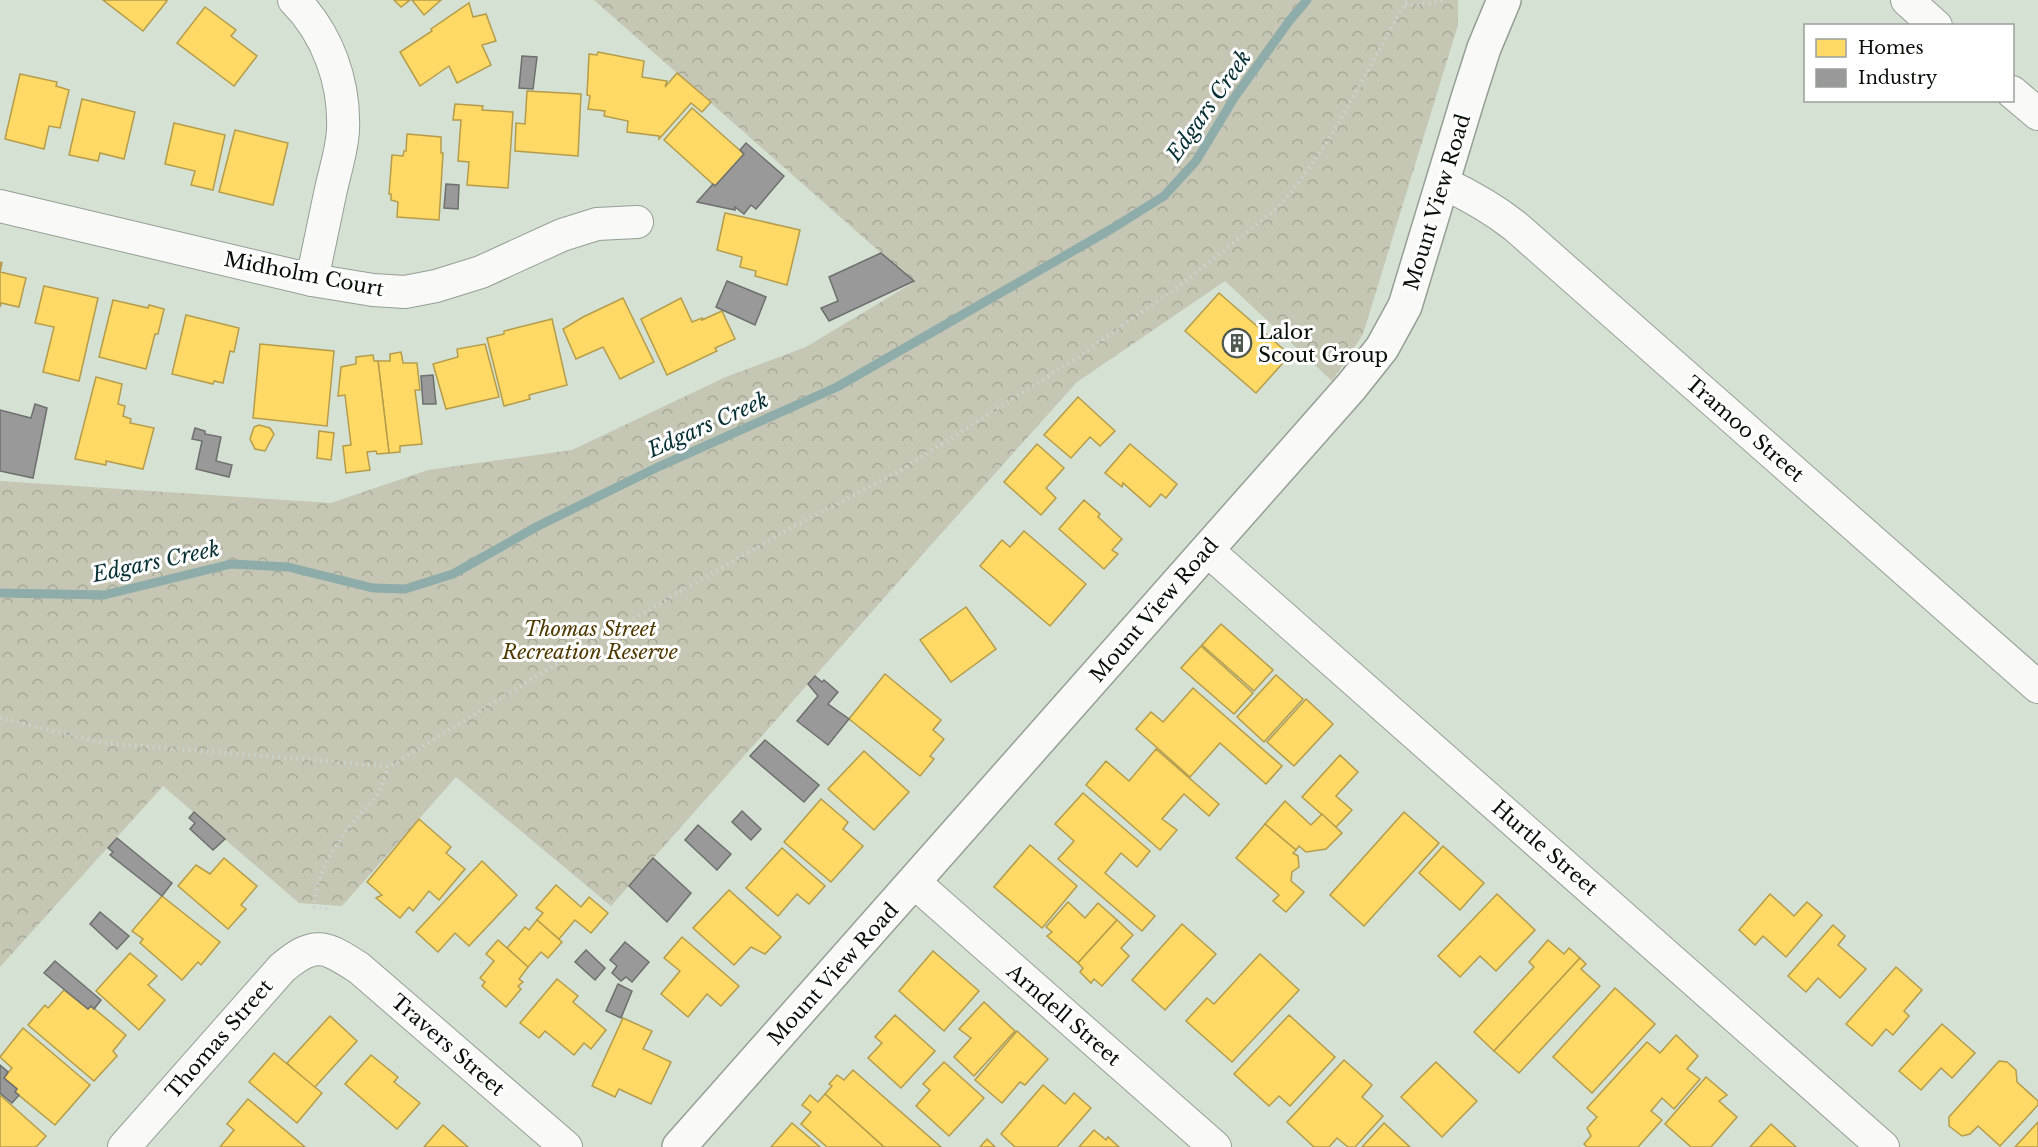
<svg xmlns="http://www.w3.org/2000/svg" width="2038" height="1147" viewBox="0 0 2038 1147" font-family="'Libre Baskerville',serif">
<style>
.forest{fill:url(#forest-crowns)}
.homes{fill:#ffd966;stroke:#b59c4a;stroke-width:1.5}
.industry{fill:#999;stroke:#6d706d;stroke-width:1.5}
.lines{fill:none;stroke-linecap:round;stroke-linejoin:round}
.stream{stroke:#8dacaa;stroke-width:9}
.street-casing{stroke:#959f94;stroke-width:34}
.secondary-casing{stroke:#959f94;stroke-width:36}
.path{stroke:#cfd3cf;stroke-width:4;stroke-dasharray:1.5 4.5;stroke-linecap:butt}
.street{stroke:#f9faf8;stroke-width:32}
.secondary{stroke:#f9faf8;stroke-width:33}
.labels{text-anchor:middle;stroke-width:6;stroke-linejoin:round;paint-order:stroke}
.street-label{font-size:20px;fill:#070f07;stroke:#fff}
.poi-label{font-size:20px;fill:#070f07;stroke:#fff;text-anchor:start}
.park-label{font-size:20px;font-style:italic;fill:#4f3a01;stroke:#fff}
.water-label{font-size:21px;font-style:italic;fill:#063034;stroke:#fff}
</style>
<defs>
<pattern id="forest-crowns" width="20" height="18" patternUnits="userSpaceOnUse" patternTransform="scale(1.5)"><rect width="20" height="18" fill="#c5c6b4"/><path d="M2 6a3 3 0 1 1 6 0M12 15a3 3 0 1 1 6 0" fill="none" stroke="#a8a999"/></pattern>
</defs>
<rect width="100%" height="100%" fill="#d4e1d3"/>
<path class="forest" d="M594,0H1458V25L1363,334L1332,381L1225,281L1077,382L931,545L611,906L456,777L342,906L299,903L163,786L0,967V481L331,503L428,470L572,450L726,377L806,347L914,282Z"/>
<g class="homes">
<path d="M103,0H165L167,1L143,31Z"/>
<path d="M394,0H410L401,7Z"/>
<path d="M412,0H441L424,15Z"/>
<path d="M469,3L473,17L486,14L496,41L482,45L491,65L457,83L449,66L420,86L400,52L432,31L431,29Z"/>
<path d="M205,7L236,30L231,36L257,56L234,86L177,43Z"/>
<path d="M598,52L644,61L642,77L667,81L665,87L677,73L711,102L702,112L691,103L659,139V136L627,132L628,121L604,116L605,111L588,109L590,96L587,95L589,54L597,55Z"/>
<path d="M20,74L57,82L56,86L69,90L60,128L49,126L44,149L5,139Z"/>
<path d="M527,91L581,94L578,156L515,151L516,123L525,124Z"/>
<path d="M82,99L135,112L124,159L100,153L98,161L69,155Z"/>
<path d="M455,104L483,106L482,110L513,112L508,188L467,185L469,162L458,161L461,120H453Z"/>
<path d="M692,108L744,154L715,186L664,140Z"/>
<path d="M174,123L225,135L213,190L191,185L195,171L165,164Z"/>
<path d="M235,130L288,143L273,205L219,192Z"/>
<path d="M407,134L441,137V153H443L439,220L397,217L398,202L391,200V194H389L392,155L403,156L404,151H406Z"/>
<path d="M725,213L800,230L787,285L755,276L756,271L740,267L742,257L717,250Z"/>
<path d="M0,262L2,263L0,272L26,278L19,307L1,303L0,307Z"/>
<path d="M44,286L98,298L79,381L43,372L54,327L35,323Z"/>
<path d="M1219,293L1290,355L1256,393L1185,331Z"/>
<path d="M623,298L654,362L620,379L603,347L576,359L563,329L583,317Z"/>
<path d="M681,298L692,322L702,318V320L722,311L735,339L715,348L717,351L667,375L641,319Z"/>
<path d="M113,300L148,308L149,305L164,309L158,334H155L146,369L99,357Z"/>
<path d="M186,315L239,328L234,352L230,351L223,383L214,381L213,384L172,374Z"/>
<path d="M552,319L567,385L529,395L530,399L504,406L487,338L504,334V331Z"/>
<path d="M260,344L334,351L327,426L253,418Z"/>
<path d="M485,344L499,397L446,409L433,364L458,357L457,349Z"/>
<path d="M401,352L403,363H417L420,390H415L422,444L400,446V452L389,453L378,361H390V354Z"/>
<path d="M373,355L374,361H378L389,453L377,454L376,451L367,452L370,470L346,473L343,446L351,445L345,395L338,396L341,367L356,364V357Z"/>
<path d="M96,377L122,384L118,404L125,406L123,416L131,419L130,423L154,428L143,469L106,461V465L75,459Z"/>
<path d="M1078,397L1115,431L1100,446L1090,437L1071,458L1044,435Z"/>
<path d="M259,425L270,428L274,434L265,451L255,449L250,439L254,427Z"/>
<path d="M319,431L334,433L331,460L317,458Z"/>
<path d="M1037,444L1064,468L1046,488L1056,498L1041,515L1004,482Z"/>
<path d="M1130,444L1177,484L1166,498L1161,494L1150,507L1123,483L1122,487L1105,473Z"/>
<path d="M1084,500L1100,514L1098,517L1122,539L1112,550L1118,554L1104,569L1059,529Z"/>
<path d="M1024,531L1086,584L1050,626L980,566L1002,540L1010,547Z"/>
<path d="M966,607L996,649L951,682L920,640Z"/>
<path d="M1221,624L1273,670L1254,691L1202,645Z"/>
<path d="M1201,646L1253,693L1234,714L1181,668Z"/>
<path d="M885,674L941,720L933,730L944,739L930,756L934,759L920,776L849,719Z"/>
<path d="M1276,675L1303,699L1264,742L1237,717Z"/>
<path d="M1193,688L1282,766L1266,784L1220,743L1190,777L1136,729L1151,712L1163,722Z"/>
<path d="M1306,699L1333,724L1294,766L1267,742Z"/>
<path d="M1156,749L1219,804L1209,816L1184,794L1162,819L1177,830L1160,850L1086,785L1106,761L1129,781Z"/>
<path d="M864,751L909,792L874,830L828,789Z"/>
<path d="M1340,755L1358,772L1336,796L1352,810L1336,827L1302,797Z"/>
<path d="M1083,793L1150,851L1137,867L1121,853L1105,873L1155,916L1142,931L1058,859L1074,841L1055,824Z"/>
<path d="M821,799L848,822L843,829L863,846L831,882L784,842Z"/>
<path d="M1285,801L1311,825L1322,814L1342,833L1326,849L1306,852L1299,846L1296,850L1265,824Z"/>
<path d="M1404,812L1439,843L1364,926L1330,895Z"/>
<path d="M419,819L451,847L446,853L465,869L439,900L429,891L413,911L409,907L400,918L376,898L382,895L367,882Z"/>
<path d="M1265,824L1296,850L1293,853L1298,856L1299,867L1292,872L1291,881L1304,892L1286,912L1273,901L1279,895L1236,858Z"/>
<path d="M1030,845L1077,886L1042,928L994,887Z"/>
<path d="M1443,846L1484,883L1460,910L1419,873Z"/>
<path d="M782,848L825,886L809,904L797,894L778,916L746,888Z"/>
<path d="M224,858L257,886L241,905L246,909L228,929L178,886L196,865L210,874Z"/>
<path d="M482,861L517,895L469,946L455,933L438,952L416,932Z"/>
<path d="M556,885L581,907L589,897L608,913L591,933L575,920L559,939L537,920L543,913L536,908Z"/>
<path d="M729,890L781,937L765,954L751,947L734,965L693,928Z"/>
<path d="M1497,894L1535,930L1496,971L1480,956L1460,977L1438,956Z"/>
<path d="M1770,894L1794,916L1807,902L1822,915L1786,957L1763,936L1755,945L1739,930Z"/>
<path d="M162,896L220,942L201,965L198,962L182,980L140,943L143,939L132,931Z"/>
<path d="M1068,902L1085,918L1098,903L1117,920L1078,963L1047,936L1052,932L1046,927Z"/>
<path d="M537,920L562,942L548,958L541,952L528,967L507,948L525,927L529,930Z"/>
<path d="M1117,920L1133,935L1121,948L1129,956L1102,986L1094,979L1091,983L1080,972L1083,968L1078,963Z"/>
<path d="M1182,924L1216,954L1165,1010L1132,980Z"/>
<path d="M1833,925L1845,936L1838,945L1866,969L1840,998L1818,978L1806,992L1788,976Z"/>
<path d="M682,937L739,986L721,1006L707,994L688,1017L661,994L680,971L664,958Z"/>
<path d="M498,940L528,967L519,979L523,982L518,986L521,989L506,1007L482,986L485,982L480,978L494,961L486,954Z"/>
<path d="M1548,940L1564,954L1569,948L1580,958L1494,1051L1474,1032L1534,967L1529,962Z"/>
<path d="M933,951L979,991L944,1031L899,991Z"/>
<path d="M130,953L157,976L148,985L165,1000L139,1030L96,991Z"/>
<path d="M1260,954L1299,990L1232,1062L1186,1021L1207,998L1214,1004Z"/>
<path d="M1580,958L1586,964L1581,969L1600,986L1519,1073L1494,1051Z"/>
<path d="M1896,967L1922,990L1904,1011L1909,1016L1893,1035L1886,1029L1872,1046L1846,1024Z"/>
<path d="M557,979L578,996L573,1002L606,1030L591,1049L584,1043L574,1055L545,1031L539,1038L520,1023Z"/>
<path d="M1615,988L1655,1024L1592,1093L1553,1057Z"/>
<path d="M64,990L88,1009L91,1006L126,1035L113,1051L117,1056L94,1081L28,1025L45,1005L48,1008Z"/>
<path d="M984,1002L1015,1031L974,1076L954,1057L971,1038L959,1029Z"/>
<path d="M895,1015L935,1051L901,1088L868,1058L882,1043L875,1037Z"/>
<path d="M1289,1015L1335,1057L1290,1106L1279,1096L1269,1106L1234,1074Z"/>
<path d="M330,1016L357,1041L314,1088L287,1063Z"/>
<path d="M623,1018L652,1031L643,1049L671,1062L651,1104L619,1089L615,1097L592,1086Z"/>
<path d="M1942,1024L1975,1053L1952,1078L1941,1068L1921,1090L1899,1071Z"/>
<path d="M23,1028L90,1085L55,1125L15,1092L17,1089L4,1078L12,1068L0,1057Z"/>
<path d="M1017,1031L1048,1059L1025,1085L1020,1082L1002,1103L975,1080Z"/>
<path d="M1676,1035L1698,1056L1687,1069L1700,1079L1674,1109L1662,1098L1651,1111L1662,1120L1638,1147H1587L1584,1144L1591,1136L1587,1128L1597,1117L1587,1108L1647,1042L1660,1053Z"/>
<path d="M274,1053L322,1093L297,1123L249,1082Z"/>
<path d="M371,1055L398,1077L394,1082L420,1103L397,1129L345,1084Z"/>
<path d="M1344,1060L1372,1085L1362,1097L1383,1116L1355,1147H1348L1337,1138L1329,1147H1314L1287,1122Z"/>
<path d="M1999,1061L2007,1062L2016,1070L2017,1082L2038,1101V1105L2000,1146L1978,1126L1970,1134L1962,1136L1949,1126V1117Z"/>
<path d="M944,1062L984,1098L949,1136L916,1106L930,1090L923,1084Z"/>
<path d="M1436,1062L1477,1101L1442,1137L1401,1097Z"/>
<path d="M853,1070L941,1147H884L825,1094L832,1086L829,1084L837,1075L844,1080Z"/>
<path d="M1706,1077L1727,1095L1719,1101L1737,1117L1711,1147H1691L1665,1124Z"/>
<path d="M1043,1085L1065,1104L1074,1093L1091,1108L1057,1147H1015L1001,1134Z"/>
<path d="M825,1094L884,1147H827L801,1124L811,1112L802,1105L810,1095L818,1102Z"/>
<path d="M0,1095L46,1136L36,1147H0Z"/>
<path d="M248,1099L305,1147H220L234,1130L227,1124Z"/>
<path d="M2038,1122V1147H2015Z"/>
<path d="M792,1123L820,1147H771Z"/>
<path d="M1384,1123L1410,1147H1362Z"/>
<path d="M1771,1124L1796,1147H1750Z"/>
<path d="M443,1125L468,1147H424Z"/>
<path d="M1094,1130L1106,1140L1108,1137L1119,1147H1079Z"/>
<path d="M987,1139L995,1147H980Z"/>
</g>
<g class="industry">
<path d="M522,56L537,57L533,89L519,88Z"/>
<path d="M746,143L784,176L756,209L751,205L744,214L735,207V210L697,202L713,184L715,186L744,154L740,150Z"/>
<path d="M446,184L459,185L458,209L444,208Z"/>
<path d="M881,253L914,281L829,321L821,308L838,301L829,277Z"/>
<path d="M727,281L766,297L755,325L716,307Z"/>
<path d="M433,375L436,404H423L421,376Z"/>
<path d="M35,404L47,408L33,478L0,471V410L31,418Z"/>
<path d="M195,428L205,431V434L221,437L216,461L232,465L229,477L196,469L202,441L192,439Z"/>
<path d="M815,676L822,682L824,680L838,692L828,704L849,719L828,745L797,721L818,696L808,684Z"/>
<path d="M765,740L819,785L804,802L750,756Z"/>
<path d="M742,811L761,829L751,840L732,822Z"/>
<path d="M194,812L225,839L213,850L190,829L195,823L189,818Z"/>
<path d="M698,825L731,854L717,870L685,840Z"/>
<path d="M117,838L172,883L162,896L110,855L113,852L108,848Z"/>
<path d="M653,858L691,893L667,922L629,886Z"/>
<path d="M100,912L129,936L117,949L90,924Z"/>
<path d="M625,942L649,962L632,982L626,977L621,981L612,973L617,966L610,960Z"/>
<path d="M586,950L605,968L595,980L575,962Z"/>
<path d="M55,961L101,1000L94,1009L91,1006L88,1009L44,973Z"/>
<path d="M618,984L632,991L621,1018L606,1011Z"/>
<path d="M0,1065L8,1072L4,1078L17,1089L15,1092L19,1095L12,1103L0,1093Z"/>
</g>
<g class="lines">
<path class="stream" d="M0,593L104,595L231,564L288,567L373,588L405,589L453,574L538,526L658,467L837,387L1113,228L1164,196L1196,161L1234,98L1290,20L1307,0"/>
<g class="street-casing">
<g id="street">
<path d="M294,0C328,34 345,83 343,130C342,151 334,174 330,194C324,223 318,251 312,280"/>
<path d="M1907,0L1936,26"/>
<path d="M2012,92L2038,114"/>
<path d="M1443,183C1469,195 1492,208 1515,226L2038,687"/>
<path d="M0,206L312,280L373,290L405,292L436,286L481,272L562,235L597,224L637,222"/>
<path d="M1207,550L1883,1147"/>
<path d="M914,882L1215,1147"/>
<path d="M124,1147L282,968C315,940 325,946 359,968L566,1147"/>
</g>
</g>
<g class="secondary-casing">
<path id="secondary" d="M679,1147L1351,387L1382,348L1405,306L1468,98L1484,48L1504,0"/>
</g>
<g class="path">
<path d="M1405,5H1418L1445,0"/>
<path d="M0,718L104,743L387,766L397,762L579,650L789,529L901,470L1078,357L1183,283L1275,210L1291,192L1312,164L1334,131L1407,0"/>
<path d="M327,909L314,907C316,874 334,846 355,820C363,809 375,801 381,788C384,781 386,773 387,766"/>
</g>
<use href="#street" class="street"/>
<use href="#secondary" class="secondary"/>
</g>
<defs>
<g id="building-ring" transform="scale(1.5)"><circle r="9.5" fill="#fff" stroke="#4f584e" stroke-width="1.5"/><path d="M-4-6H4V6H1V3H-1V6H-4ZM-2.5-4.3h1.7v1.8h-1.7ZM.8-4.3h1.7v1.8H.8ZM-2.5-1h1.7V.8h-1.7ZM.8-1h1.7V.8H.8Z" fill="#4f584e"/></g>
</defs>
<g fill-rule="evenodd">
<use href="#building-ring" x="1237" y="343"/>
</g>
<g class="labels">
<g class="street-label">
<text transform="translate(1437 202) rotate(-73)" y="7">Mount View Road</text>
<text transform="translate(304 274) rotate(11)" y="7">Midholm Court</text>
<text transform="translate(1745 429) rotate(41)" y="7">Tramoo Street</text>
<text transform="translate(1154 610) rotate(-49)" y="7">Mount View Road</text>
<text transform="translate(1545 848) rotate(41)" y="7">Hurtle Street</text>
<text transform="translate(833 974) rotate(-48)" y="7">Mount View Road</text>
<text transform="translate(1064 1015) rotate(41)" y="7">Arndell Street</text>
<text transform="translate(219 1039) rotate(-49)" y="7">Thomas Street</text>
<text transform="translate(448 1045) rotate(41)" y="7">Travers Street</text>
</g>
<g class="poi-label">
<text x="1258" y="339">Lalor<tspan x="1258" dy="23">Scout Group</tspan></text>
</g>
<g class="park-label">
<text x="590" y="636">Thomas Street<tspan x="590" dy="23">Recreation Reserve</tspan></text>
</g>
<g class="water-label">
<text transform="translate(1209 106) rotate(-55)" y="7">Edgars Creek</text>
<text transform="translate(708 425) rotate(-24)" y="7">Edgars Creek</text>
<text transform="translate(156 562) rotate(-12)" y="7">Edgars Creek</text>
</g>
</g>
<rect x="1804" y="24" width="210" height="78" fill="#ffffff" stroke="#9c9f9c" stroke-width="1.5"/>
<rect x="1816" y="39" width="30" height="18" fill="#ffd966" stroke="#9c9f9c" stroke-width="1.5"/>
<text x="1858" y="54" font-size="18" fill="#070f07">Homes</text>
<rect x="1816" y="69" width="30" height="18" fill="#999999" stroke="#9c9f9c" stroke-width="1.5"/>
<text x="1858" y="84" font-size="18" fill="#070f07">Industry</text>
</svg>
